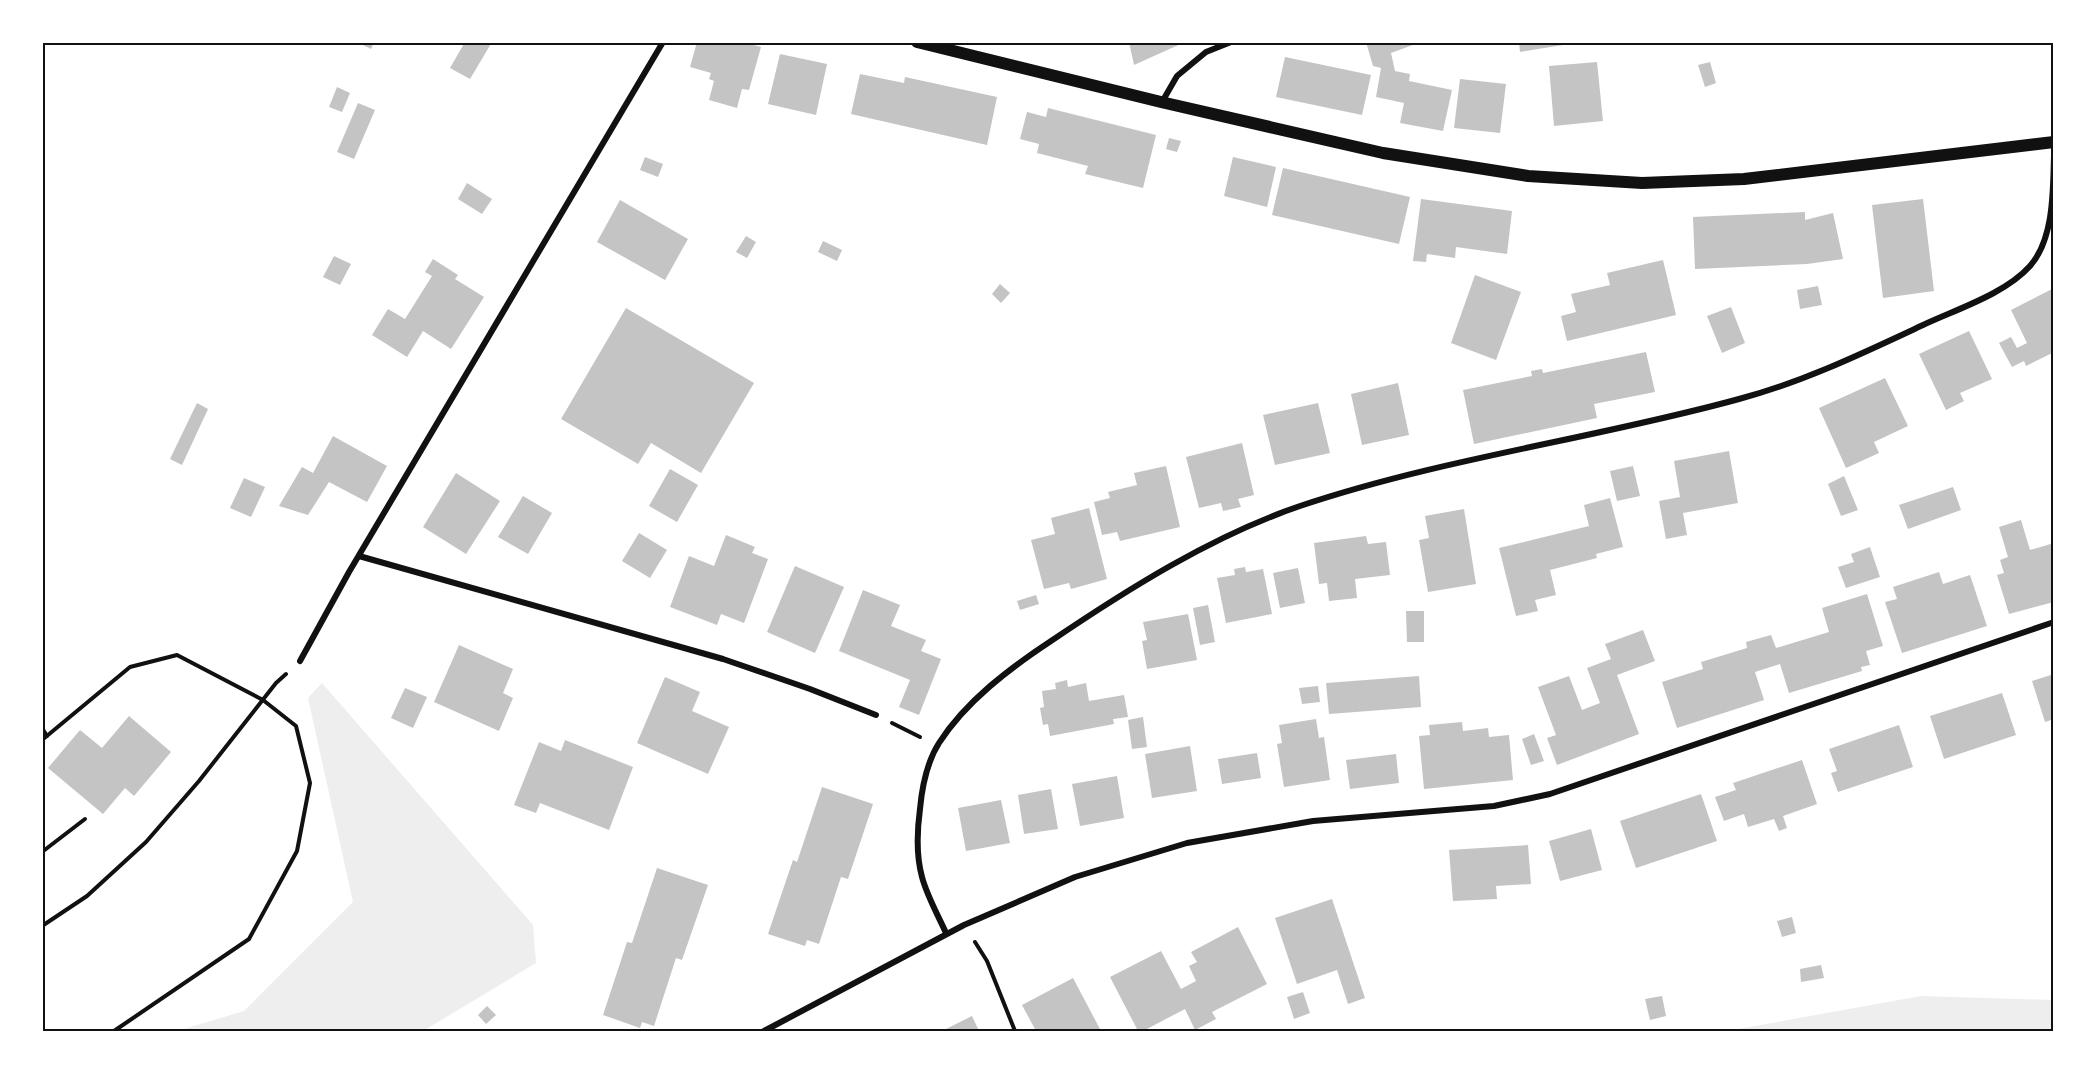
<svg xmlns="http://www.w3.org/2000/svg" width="2096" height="1073" viewBox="0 0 2096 1073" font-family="'Playfair Display',serif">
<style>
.green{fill:#eee}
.building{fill:#c4c4c4}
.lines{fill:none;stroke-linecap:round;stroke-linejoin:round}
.path{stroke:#111;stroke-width:4}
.minor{stroke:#111;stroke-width:6}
.secondary{stroke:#111;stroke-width:12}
.neatline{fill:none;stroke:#111;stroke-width:2}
</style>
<rect width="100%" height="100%" fill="#fff"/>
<g class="green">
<path d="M322,683L533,925L536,963L423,1031H177L244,1011L353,902L308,698Z"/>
<path d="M1921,996L2054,1000V1031H1727Z"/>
</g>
<g class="building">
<path d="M357,42H374L371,49Z"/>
<path d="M465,42H492L470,79L450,68Z"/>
<path d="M697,42L719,44V42H743L761,47L749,90L742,89L737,108L709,100L714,81L709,79L711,73L690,67Z"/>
<path d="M1129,42H1185L1134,65Z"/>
<path d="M1366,42H1421L1391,53L1395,71L1410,74L1409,81L1452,90L1443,131L1400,123L1404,103L1376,97L1381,68L1373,66Z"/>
<path d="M1519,42H1563V45L1520,52Z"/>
<path d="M780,54L827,64L816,115L768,104Z"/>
<path d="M1285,57L1371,75L1362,115L1276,97Z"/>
<path d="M1597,62L1603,121L1554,126L1549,66Z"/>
<path d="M1710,62L1716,83L1705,87L1698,65Z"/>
<path d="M860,74L904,83L905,77L997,97L987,145L851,114Z"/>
<path d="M1460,79L1506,84L1500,133L1454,128Z"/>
<path d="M337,87L350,93L342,112L329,107Z"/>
<path d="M358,103L375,110L354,159L337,152Z"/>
<path d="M1048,108L1156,135L1143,188L1085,174L1088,166L1037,153L1039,144L1020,139L1027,112L1046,117Z"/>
<path d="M1169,138L1181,141L1177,152L1166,149Z"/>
<path d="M645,157L663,164L658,177L640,170Z"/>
<path d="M1233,157L1276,167L1267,207L1224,196Z"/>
<path d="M1283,168L1410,197L1399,244L1272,215Z"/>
<path d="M467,183L492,199L482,214L458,199Z"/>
<path d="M1421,199L1512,211L1507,254L1456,247L1455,258L1427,254L1426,262L1413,261Z"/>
<path d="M1923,199L1934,291L1883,298L1872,205Z"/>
<path d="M620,200L688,239L665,280L597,242Z"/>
<path d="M1805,212V220L1833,213L1843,259L1807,264L1695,269L1693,217Z"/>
<path d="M746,236L756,242L747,258L736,252Z"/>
<path d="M823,241L842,250L837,261L818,252Z"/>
<path d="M334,256L351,264L340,285L323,277Z"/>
<path d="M433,259L458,275L455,279L484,297L451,349L423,331L407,357L372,335L388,309L405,319L432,276L425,272Z"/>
<path d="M1663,260L1676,315L1567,341L1561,316L1576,312L1571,294L1610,285L1607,273Z"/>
<path d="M1475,275L1521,292L1496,360L1451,343Z"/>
<path d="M1000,284L1010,293L1001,303L992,294Z"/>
<path d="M1818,286L1822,305L1800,309L1797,290Z"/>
<path d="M2054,288V352L2026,366L2024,361L2012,367L1999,343L2011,337L2017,348L2027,343L2011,310Z"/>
<path d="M1731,307L1745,343L1722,353L1707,316Z"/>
<path d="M626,308L754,383L701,473L651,443L638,464L561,419Z"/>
<path d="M1969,331L1992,379L1960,393L1964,401L1946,410L1919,354Z"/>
<path d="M1646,352L1655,392L1594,404L1597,418L1474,444L1463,390L1532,376L1531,371L1542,369L1543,373Z"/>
<path d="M1885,378L1908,426L1874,442L1879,453L1846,468L1819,408Z"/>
<path d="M1398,383L1409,435L1362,445L1351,394Z"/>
<path d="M197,403L208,409L182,465L170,459Z"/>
<path d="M1318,403L1330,453L1275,465L1263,415Z"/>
<path d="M333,436L387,466L367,502L329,482L308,515L279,506L302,467L313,473Z"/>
<path d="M1242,443L1254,495L1238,499L1241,507L1223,511L1221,503L1199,508L1186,457Z"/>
<path d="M1729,451L1738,503L1683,513L1687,535L1666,539L1659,501L1680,497L1674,461Z"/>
<path d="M1166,466L1180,527L1120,541L1117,532L1102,535L1094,502L1110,498L1108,492L1137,485L1134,473Z"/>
<path d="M1633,466L1640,496L1617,501L1610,471Z"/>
<path d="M670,469L698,485L677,522L649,506Z"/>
<path d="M456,473L500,501L466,554L423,527Z"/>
<path d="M1844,476L1858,510L1841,516L1828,484Z"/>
<path d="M244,478L265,487L251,517L230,508Z"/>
<path d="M1953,487L1961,510L1908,529L1899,505Z"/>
<path d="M523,496L552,513L528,554L498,537Z"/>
<path d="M1610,498L1623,547L1596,554L1597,558L1550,570L1556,595L1535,600L1538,611L1516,616L1499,548L1589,526L1584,505Z"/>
<path d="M1089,508L1107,579L1071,589L1069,583L1044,589L1031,540L1055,534L1051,518Z"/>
<path d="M1464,509L1476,584L1428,592L1419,540L1429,538L1425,516Z"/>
<path d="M2021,520L2030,550L2054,543V602L2009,614L1997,575L2004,573L2000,560L2008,557L1999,527Z"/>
<path d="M639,533L667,550L650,578L622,561Z"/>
<path d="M726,535L755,547L752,553L768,559L744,623L721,614L717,625L670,607L689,556L714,566Z"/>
<path d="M1366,536L1368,544L1386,542L1390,575L1355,579L1357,598L1329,601L1327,583L1319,584L1314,543Z"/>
<path d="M1870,547L1880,577L1846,588L1838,567L1854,562L1851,554Z"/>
<path d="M795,566L844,587L815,653L767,632Z"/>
<path d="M1245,567L1246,572L1263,569L1272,614L1226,623L1217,578L1235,575L1234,569Z"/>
<path d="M1298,568L1305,603L1280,608L1273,573Z"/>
<path d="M1939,572L1943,584L1970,575L1987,626L1902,653L1885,602L1897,599L1893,587Z"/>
<path d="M863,590L900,605L891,626L926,640L921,651L941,659L919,715L899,707L910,680L839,651Z"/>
<path d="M1867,594L1883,646L1866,651L1870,665L1861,667L1862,671L1789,693L1780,664L1755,672L1764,700L1677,728L1662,682L1703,669L1701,662L1747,648L1746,642L1771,635L1776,648L1829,632L1822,608Z"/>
<path d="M1036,595L1039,604L1020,610L1017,601Z"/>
<path d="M1208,605L1215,642L1200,645L1193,608Z"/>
<path d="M1406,611H1424V642H1407Z"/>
<path d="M1188,614L1197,660L1147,669L1142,641L1147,640L1143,622Z"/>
<path d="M1643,630L1655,661L1617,675L1639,734L1557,765L1547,738L1556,735L1538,687L1569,676L1582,710L1600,703L1587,668L1611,659L1605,644Z"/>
<path d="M459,645L513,669L503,693L513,698L499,731L434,702Z"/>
<path d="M2054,674V719L2045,722L2032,681Z"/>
<path d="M1419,676L1421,707L1329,714L1326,683Z"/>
<path d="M665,677L700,692L692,711L729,727L708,774L637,743Z"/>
<path d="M1067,680L1068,687L1086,683L1089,701L1124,695L1128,717L1113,719L1114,724L1050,736L1048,724L1043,725L1040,708L1044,707L1042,691L1056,689L1055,683Z"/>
<path d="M1318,686L1320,702L1302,704L1299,688Z"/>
<path d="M405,688L427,697L413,728L391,718Z"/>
<path d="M2002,693L2016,735L1944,759L1930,716Z"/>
<path d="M129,716L171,752L134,796L125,788L103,814L48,768L80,730L102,748Z"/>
<path d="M1143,717L1147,747L1132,749L1128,720Z"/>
<path d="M1316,719L1319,738L1324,737L1330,780L1284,787L1277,744L1282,743L1279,725Z"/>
<path d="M1462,722L1463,731L1488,728L1489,737L1509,735L1513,780L1424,789L1419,736L1430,735L1429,725Z"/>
<path d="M1899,725L1913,767L1838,792L1831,773L1837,771L1829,749Z"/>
<path d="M1534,734L1544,761L1531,765L1522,739Z"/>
<path d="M565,740L633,767L609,830L540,803L536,813L514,805L539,742L561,751Z"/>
<path d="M1190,746L1197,791L1152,798L1145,754Z"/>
<path d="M1257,753L1261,778L1222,784L1218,759Z"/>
<path d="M1396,754L1399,783L1350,789L1346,760Z"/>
<path d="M1802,760L1817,804L1783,816L1787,828L1779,831L1774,819L1748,827L1744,814L1724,821L1715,797L1736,790L1733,783Z"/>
<path d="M1117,776L1124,818L1080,826L1072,784Z"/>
<path d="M822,787L873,804L848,879L841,877L819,944L807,940L805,946L768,934L793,860L797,862Z"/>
<path d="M1051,789L1058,829L1024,834L1018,795Z"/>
<path d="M1701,794L1717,841L1636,868L1620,821Z"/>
<path d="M1001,800L1010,843L966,851L958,808Z"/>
<path d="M1591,829L1602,870L1560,881L1549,841Z"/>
<path d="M1528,845L1531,884L1496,886L1497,899L1453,901L1449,850Z"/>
<path d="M657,868L708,885L682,960L676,958L654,1026L642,1022L640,1028L603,1015L627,942L632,943Z"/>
<path d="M1332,899L1365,998L1348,1004L1337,970L1297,984L1275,918Z"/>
<path d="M1792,917L1796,933L1782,937L1777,921Z"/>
<path d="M1238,927L1267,984L1212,1012L1216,1019L1195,1030L1185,1009L1143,1031H1138L1110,977L1161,951L1181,989L1196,981L1189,966L1197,962L1191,952Z"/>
<path d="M1821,965L1824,978L1801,982L1800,969Z"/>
<path d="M1073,978L1101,1031H1036L1022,1005Z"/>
<path d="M1303,992L1310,1013L1294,1019L1287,997Z"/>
<path d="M1662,996L1666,1016L1650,1020L1645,999Z"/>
<path d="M487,1006L496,1015L486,1024L478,1015Z"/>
<path d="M972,1016L979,1031H942Z"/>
</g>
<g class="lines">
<g class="path">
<path d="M892,723L920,737"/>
<path d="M42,728L47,736"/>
<path d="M42,740L130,667L177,655L263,700L296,726L310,783L297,851L249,939L114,1031"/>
<path d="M42,852L85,819"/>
<path d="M42,926L87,896L146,842L199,781L276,683L286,674"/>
<path d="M975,942L987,961L1015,1031"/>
</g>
<g class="minor">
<path d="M1162,102L1177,76L1206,52L1231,42"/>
<path d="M359,556L723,659L810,689L876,715"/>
<path d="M300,661L349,572L663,42"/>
<path d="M946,933C938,915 927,896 922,877C916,855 917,831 920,809C922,787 927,762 939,743C966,701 1010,668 1051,641C1128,589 1212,536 1300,506C1443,458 1594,439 1739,399C1803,382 1863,353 1923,325C1957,309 2005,294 2030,266C2054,239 2053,190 2054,156"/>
<path d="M764,1031L964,925L1075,877L1187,843L1313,821L1494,806L1550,794L2054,622"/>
</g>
<path class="secondary" d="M917,42L1161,102L1383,153L1528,176L1642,183L1744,179L2054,142"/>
</g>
<rect width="2096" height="1073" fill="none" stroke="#ffffff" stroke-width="87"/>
<rect x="44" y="44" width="2008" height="986" class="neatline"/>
</svg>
